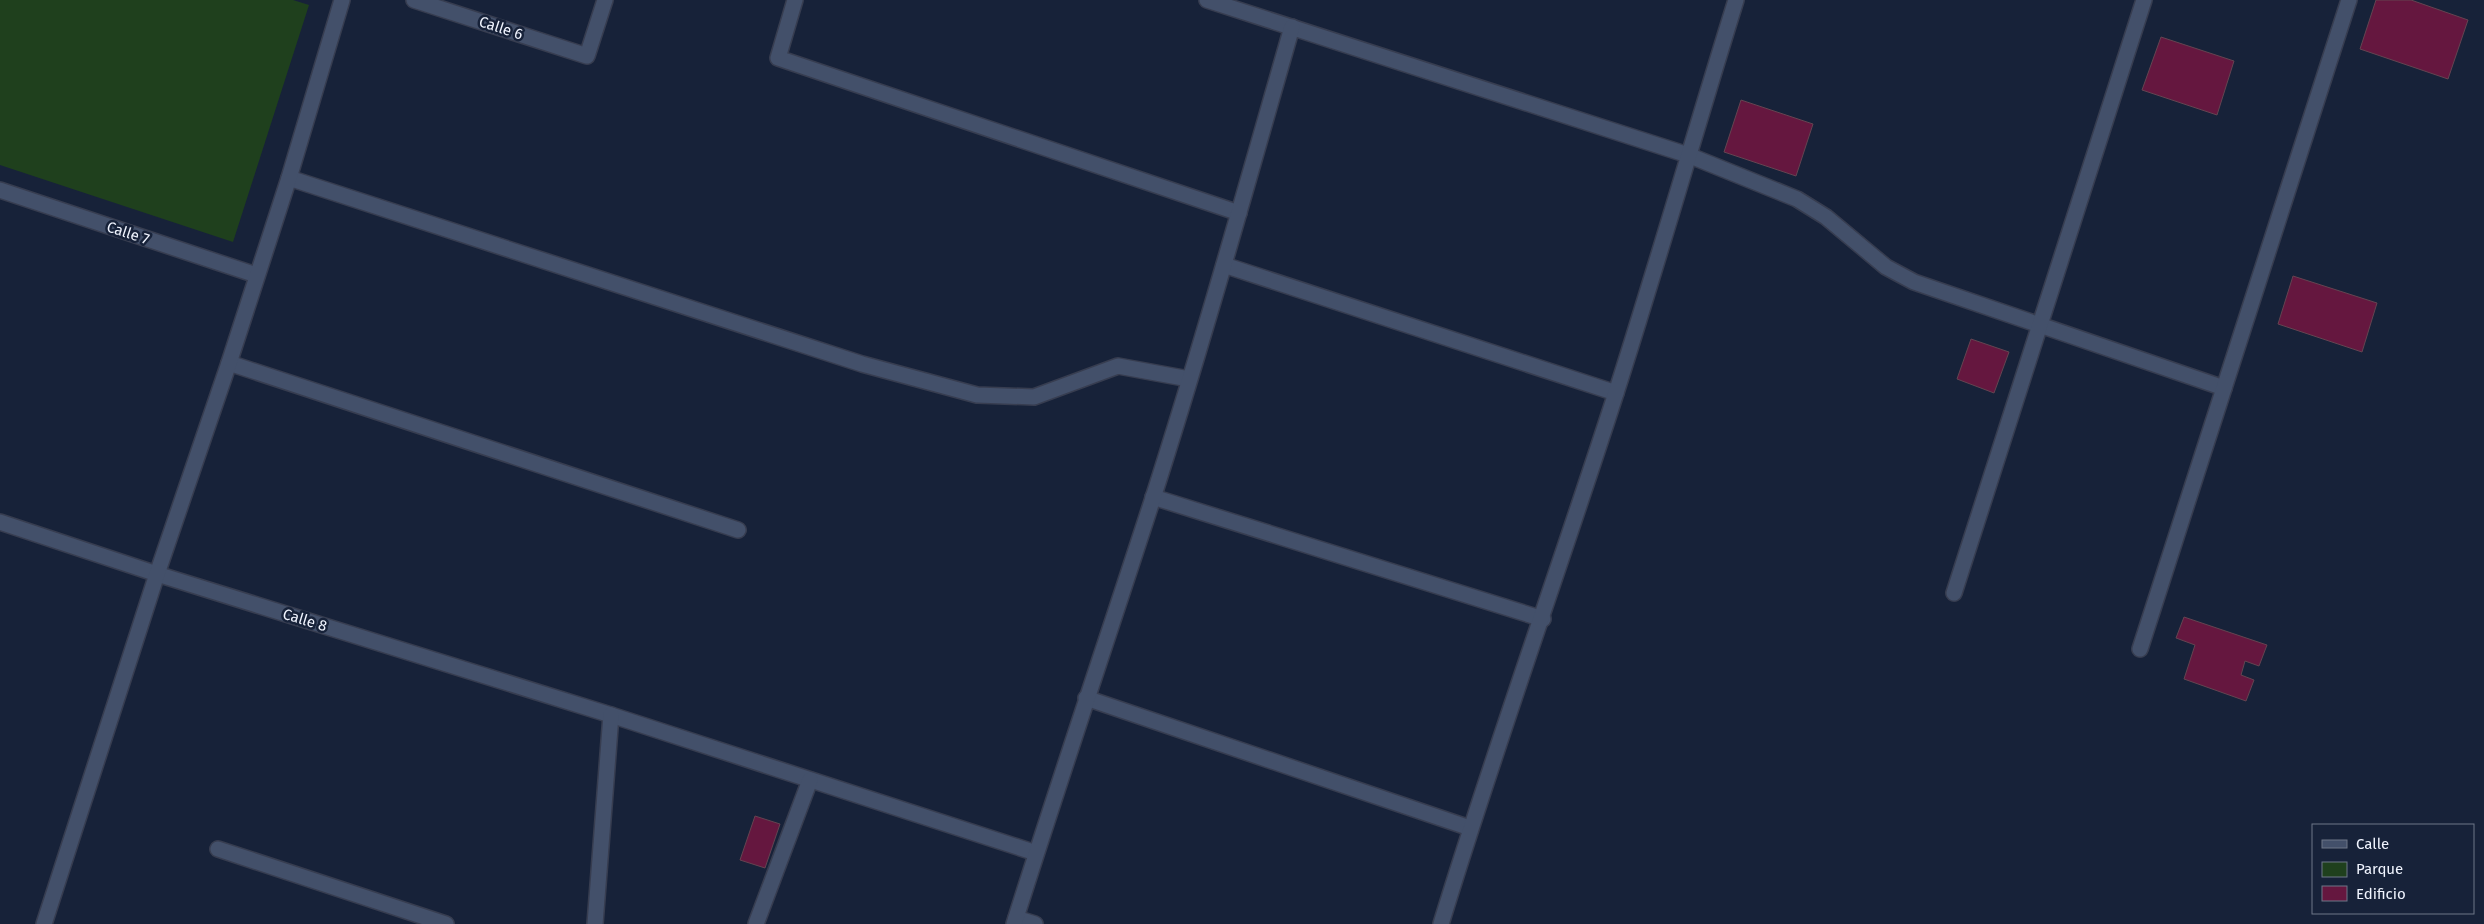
<svg xmlns="http://www.w3.org/2000/svg" width="2484" height="924" viewBox="0 0 2484 924" font-family="'Fira Sans',sans-serif">
<style>
.green{fill:#1f401d}
.building{fill:#65173f;stroke:#644451}
.lines{fill:none;stroke-linecap:round;stroke-linejoin:round}
.street-casing{stroke:#373d50;stroke-width:18}
.street{stroke:#43506a;stroke-width:15}
.labels{text-anchor:middle;stroke-width:5;stroke-linejoin:round;paint-order:stroke}
.street-label{font-size:15px;fill:#f0f4fe;stroke:#172239}
</style>
<rect width="100%" height="100%" fill="#172239"/>
<path class="green" d="M0,0H293L309,5L233,242L0,165Z"/>
<g class="building">
<path d="M2376,0H2411L2468,20L2448,79L2360,49Z"/>
<path d="M2161,37L2234,61L2217,115L2142,90Z"/>
<path d="M1741,100L1813,124L1796,176L1724,152Z"/>
<path d="M2293,276L2377,303L2362,352L2278,324Z"/>
<path d="M1971,339L2009,352L1994,393L1957,379Z"/>
<path d="M2184,617L2267,645L2259,666L2245,661L2241,675L2254,680L2246,701L2184,679L2195,645L2176,638Z"/>
<path d="M755,816L780,824L765,868L740,860Z"/>
</g>
<g class="lines">
<g class="street-casing">
<g id="street">
<path d="M414,0L587,56L605,0"/>
<path d="M795,0L778,58L1239,213"/>
<path d="M1207,0L1688,155L1797,199L1826,217L1886,267L1914,282L2224,388"/>
<path d="M289,178L862,364L977,395L1034,397L1118,366L1189,379"/>
<path d="M0,190L256,275"/>
<path d="M1224,265L1616,393"/>
<path d="M229,363L738,530"/>
<path d="M1153,497L1543,619"/>
<path d="M0,522L157,574L611,715L1036,853"/>
<path d="M1954,593L2144,0"/>
<path d="M2140,649L2349,0"/>
<path d="M1086,698L1470,828"/>
<path d="M218,849L446,924"/>
<path d="M1016,918L1035,924"/>
<path d="M44,924L157,574L229,363L289,178L342,0"/>
<path d="M595,924L611,715"/>
<path d="M756,924L810,780"/>
<path d="M1014,924C1059,781 1107,640 1153,498C1203,342 1247,184 1292,27"/>
<path d="M1441,924C1495,747 1558,573 1615,396C1657,265 1695,132 1736,0"/>
</g>
</g>
<use href="#street" class="street"/>
</g>
<g class="labels">
<g class="street-label">
<text transform="translate(501 28) rotate(18)" y="5">Calle 6</text>
<text transform="translate(128 233) rotate(18)" y="5">Calle 7</text>
<text transform="translate(305 620) rotate(17)" y="5">Calle 8</text>
</g>
</g>
<rect x="2312" y="824" width="162" height="90" fill="#172239" stroke="#6e7688"/>
<rect x="2322" y="840" width="25" height="8" fill="#43506a" stroke="#6e7688"/>
<text x="2356" y="849" font-size="15" fill="#f0f4fe">Calle</text>
<rect x="2322" y="862" width="25" height="15" fill="#1f401d" stroke="#6e7688"/>
<text x="2356" y="874" font-size="15" fill="#f0f4fe">Parque</text>
<rect x="2322" y="886" width="25" height="15" fill="#65173f" stroke="#6e7688"/>
<text x="2356" y="899" font-size="15" fill="#f0f4fe">Edificio</text>
</svg>
